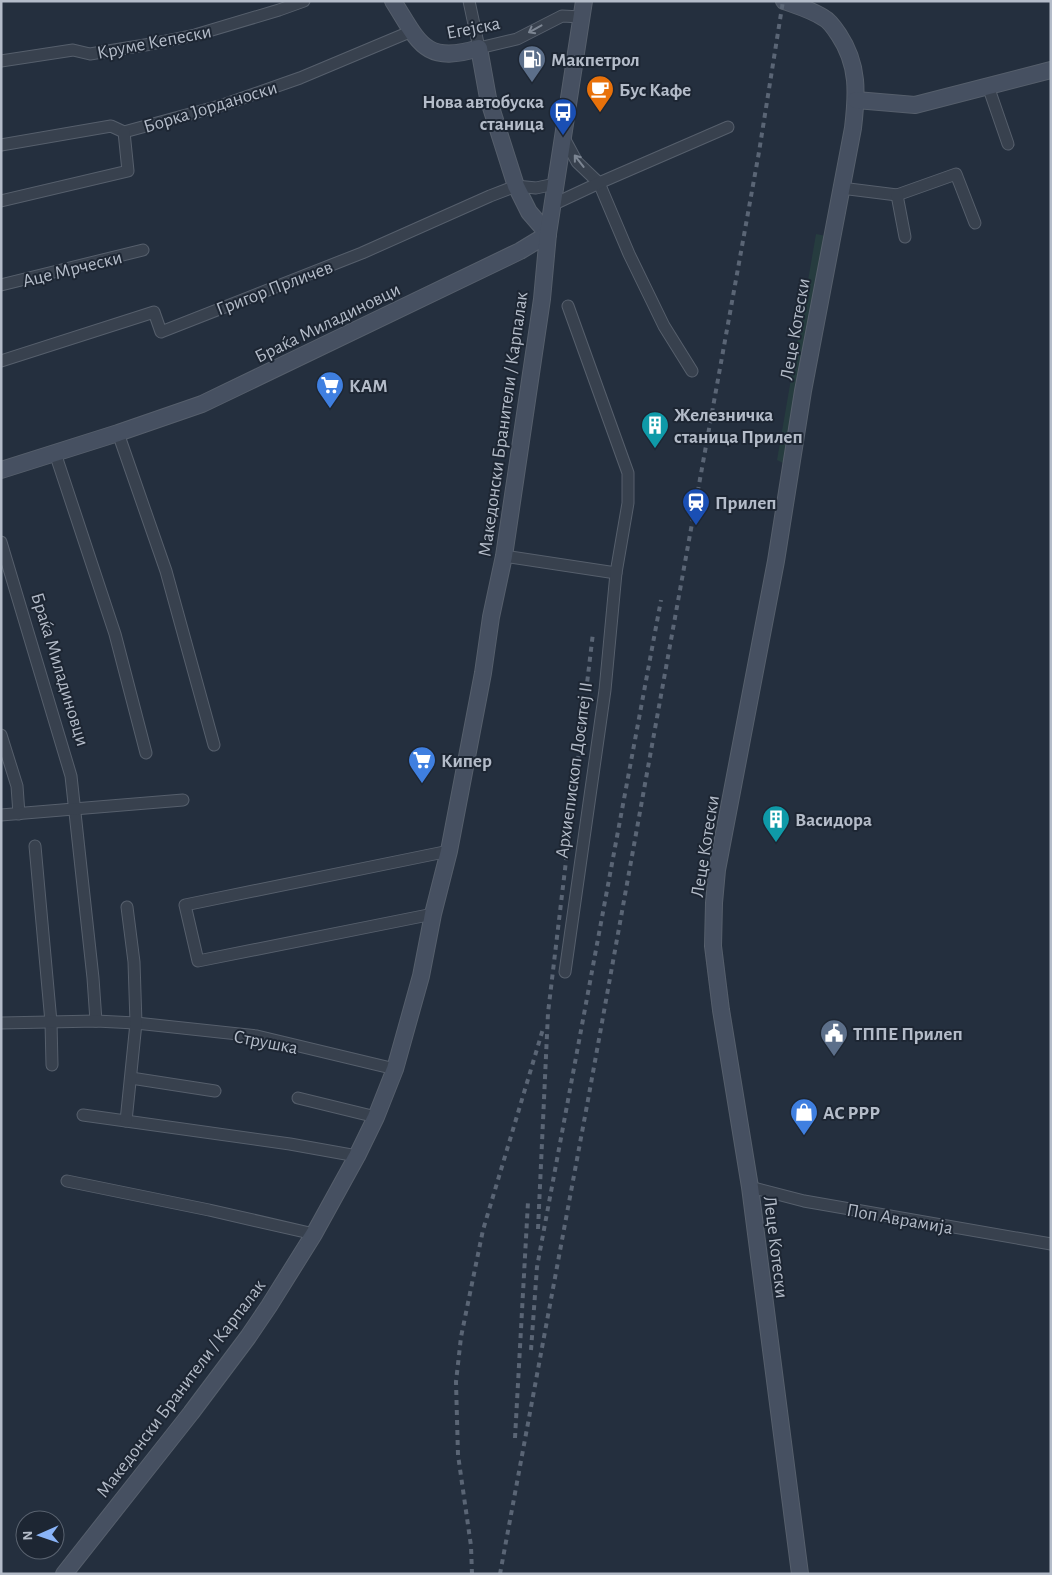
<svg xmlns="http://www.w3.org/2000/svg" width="1052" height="1575" viewBox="0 0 1052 1575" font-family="'Alegreya Sans',sans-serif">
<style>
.green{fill:#263c3f}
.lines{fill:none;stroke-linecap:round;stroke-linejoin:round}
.street-casing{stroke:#565f6c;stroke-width:13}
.secondary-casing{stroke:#565f6c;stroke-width:18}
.street{stroke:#38414e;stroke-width:11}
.secondary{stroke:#465061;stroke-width:16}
.rail{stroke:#5a6575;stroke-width:4;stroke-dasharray:5 5;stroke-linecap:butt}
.oneway{stroke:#7c8592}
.labels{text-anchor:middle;stroke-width:4;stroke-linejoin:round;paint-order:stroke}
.street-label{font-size:19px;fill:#b4bcc9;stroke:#1d2633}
.poi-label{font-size:19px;font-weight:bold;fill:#b4bcc9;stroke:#1d2633;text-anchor:start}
</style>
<rect width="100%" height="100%" fill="#242f3e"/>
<path class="green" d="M816,234L831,237L791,467L777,460Z"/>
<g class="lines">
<g class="street-casing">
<g id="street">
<path d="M469,1L479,48L517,39L562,16L581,17"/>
<path d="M1,61L73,50L90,54L151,44L195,35L279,10L304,1"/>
<path d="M988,86L1008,144"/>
<path d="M563,136L577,162L599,183L629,254L664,326L692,371"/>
<path d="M1,145L111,126L124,132L223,105L300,78L412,31"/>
<path d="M841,188L897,195L956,174L975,223"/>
<path d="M897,195L905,237"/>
<path d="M1,201L128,171L124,132"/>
<path d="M552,205L599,183L728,127"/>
<path d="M1,285L143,250"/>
<path d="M1,361L154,312L161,332L362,253L490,196L516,186L536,188L555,184"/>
<path d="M118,433L166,571L214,745"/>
<path d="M55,453L115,634L146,753"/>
<path d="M1,542L71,776L93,978L96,1021"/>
<path d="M504,556L616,573"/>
<path d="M1,735L17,786L19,814"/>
<path d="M1,815L183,800"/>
<path d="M35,846L51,1022L52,1065"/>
<path d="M433,914L198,961L185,905L449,851"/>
<path d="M565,972L605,690L616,573L628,503V473L568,306"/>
<path d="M1,1023L96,1021L136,1023L257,1036L395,1069"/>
<path d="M131,1078L215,1091"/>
<path d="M298,1098L376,1117"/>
<path d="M83,1115L290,1144L357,1156"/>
<path d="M126,1121L136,1023L134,962L127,907"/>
<path d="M67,1181L209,1210L314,1234"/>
<path d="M750,1187L804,1201L1051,1244"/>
</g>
</g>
<g class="secondary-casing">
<g id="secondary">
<path d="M393,1C419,42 424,65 479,48L488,98L516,186L529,212L548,234"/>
<path d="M784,1C798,6 812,10 824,18C830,21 835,29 839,35C859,65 857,94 853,128L803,391L776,561L717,870L714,903L713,946L721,1010L750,1187L800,1574"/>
<path d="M856,100L915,105L1051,70"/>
<path d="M1,470L118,433L202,404L520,251L548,234"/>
<path d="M64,1574L191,1413L248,1337L269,1306L314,1234L357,1156L376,1117L395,1069L421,976L433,914L449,851L483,673L491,617L504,556L542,299L548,234L584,1"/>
</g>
</g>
<use href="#street" class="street"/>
<use href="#secondary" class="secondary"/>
<g class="rail">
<path d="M538,1229L548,1013L593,633"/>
<path d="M531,1350L537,1267L661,600"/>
<path d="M515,1438L528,1202"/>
<path d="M472,1574L471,1546L458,1455L456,1382L461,1337L483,1230L543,1029"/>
<path d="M500,1574L588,1100L759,152L783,1"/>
</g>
</g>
<defs><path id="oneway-shaft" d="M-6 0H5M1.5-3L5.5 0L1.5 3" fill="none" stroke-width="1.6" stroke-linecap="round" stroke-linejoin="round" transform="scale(1.25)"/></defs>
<g class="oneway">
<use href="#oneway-shaft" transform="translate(535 29) rotate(151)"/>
<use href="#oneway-shaft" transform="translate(579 161) rotate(-128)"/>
</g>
<defs>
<g id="fuel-pin" transform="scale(1.4375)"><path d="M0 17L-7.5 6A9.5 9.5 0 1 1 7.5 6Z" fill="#5c6f8a" stroke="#1d2633"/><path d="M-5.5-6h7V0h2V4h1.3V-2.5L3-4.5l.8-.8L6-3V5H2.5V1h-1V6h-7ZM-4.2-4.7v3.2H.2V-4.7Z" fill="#fff"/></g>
<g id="cafe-pin" transform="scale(1.4375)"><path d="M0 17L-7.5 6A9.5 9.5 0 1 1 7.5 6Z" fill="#e8710a" stroke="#1d2633"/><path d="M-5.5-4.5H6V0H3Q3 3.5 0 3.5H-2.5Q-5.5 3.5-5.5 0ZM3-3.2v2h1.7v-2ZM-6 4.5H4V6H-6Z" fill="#fff"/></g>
<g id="bus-pin" transform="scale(1.4375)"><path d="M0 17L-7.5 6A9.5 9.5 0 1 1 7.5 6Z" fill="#1a4fb4" stroke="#1d2633"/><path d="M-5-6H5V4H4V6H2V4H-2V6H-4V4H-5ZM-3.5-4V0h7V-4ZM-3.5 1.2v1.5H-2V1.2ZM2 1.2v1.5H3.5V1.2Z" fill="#fff"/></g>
<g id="supermarket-pin" transform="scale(1.4375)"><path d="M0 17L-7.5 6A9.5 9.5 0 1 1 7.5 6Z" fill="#3f7fe0" stroke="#1d2633"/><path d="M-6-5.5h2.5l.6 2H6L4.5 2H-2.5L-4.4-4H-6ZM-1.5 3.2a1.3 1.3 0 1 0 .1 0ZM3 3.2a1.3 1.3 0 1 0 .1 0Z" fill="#fff"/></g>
<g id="building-pin" transform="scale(1.4375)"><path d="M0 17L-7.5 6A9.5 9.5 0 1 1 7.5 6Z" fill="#0f9aa8" stroke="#1d2633"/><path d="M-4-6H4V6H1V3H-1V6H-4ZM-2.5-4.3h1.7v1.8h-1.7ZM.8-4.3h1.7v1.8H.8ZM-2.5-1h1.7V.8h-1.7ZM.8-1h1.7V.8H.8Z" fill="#fff"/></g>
<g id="station-pin" transform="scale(1.4375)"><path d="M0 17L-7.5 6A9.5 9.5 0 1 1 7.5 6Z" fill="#1a4fb4" stroke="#1d2633"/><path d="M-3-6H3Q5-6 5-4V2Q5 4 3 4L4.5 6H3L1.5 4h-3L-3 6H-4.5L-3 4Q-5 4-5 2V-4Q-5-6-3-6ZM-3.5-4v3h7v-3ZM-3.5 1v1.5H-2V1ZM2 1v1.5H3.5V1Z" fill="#fff"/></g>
<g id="civic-pin" transform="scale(1.4375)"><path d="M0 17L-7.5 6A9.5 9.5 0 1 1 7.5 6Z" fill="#5c6f8a" stroke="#1d2633"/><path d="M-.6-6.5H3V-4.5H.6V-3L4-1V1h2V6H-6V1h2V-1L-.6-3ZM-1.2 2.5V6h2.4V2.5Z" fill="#fff"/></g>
<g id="shop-pin" transform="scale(1.4375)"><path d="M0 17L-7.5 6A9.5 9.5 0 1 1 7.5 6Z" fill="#3f7fe0" stroke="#1d2633"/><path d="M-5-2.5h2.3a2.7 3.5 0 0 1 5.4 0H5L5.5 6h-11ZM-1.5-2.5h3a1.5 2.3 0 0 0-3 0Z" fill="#fff"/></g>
</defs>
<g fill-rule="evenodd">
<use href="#fuel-pin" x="532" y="59"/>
<use href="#cafe-pin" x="600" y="89"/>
<use href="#bus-pin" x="563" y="112"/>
<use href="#supermarket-pin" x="330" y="385"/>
<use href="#building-pin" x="655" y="425"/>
<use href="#station-pin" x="696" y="502"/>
<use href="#supermarket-pin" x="422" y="760"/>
<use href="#building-pin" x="776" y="819"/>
<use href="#civic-pin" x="834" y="1033"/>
<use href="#shop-pin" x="804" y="1112"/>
</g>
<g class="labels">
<g class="street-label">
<text transform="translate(473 27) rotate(-11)" y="7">Егејска</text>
<text transform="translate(154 41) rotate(-11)" y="7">Круме Кепески</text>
<text transform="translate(210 106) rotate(-17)" y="7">Борка Јорданоски</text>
<text transform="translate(72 268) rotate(-14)" y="7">Аце Мрчески</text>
<text transform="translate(274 287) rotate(-21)" y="7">Григор Прличев</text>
<text transform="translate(327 322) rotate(-26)" y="7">Браќа Миладиновци</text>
<text transform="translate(794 329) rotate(-80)" y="7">Леце Котески</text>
<text transform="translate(502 424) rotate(-82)" y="7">Македонски Бранители / Карпалак</text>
<text transform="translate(61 669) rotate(73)" y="7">Браќа Миладиновци</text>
<text transform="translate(573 770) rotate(-82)" y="7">Архиепископ Доситеј II</text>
<text transform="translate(704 846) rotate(-81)" y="7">Леце Котески</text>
<text transform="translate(266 1041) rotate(11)" y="7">Струшка</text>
<text transform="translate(900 1218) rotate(10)" y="7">Поп Аврамија</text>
<text transform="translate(777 1247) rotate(83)" y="7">Леце Котески</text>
<text transform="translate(180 1388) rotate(-53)" y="7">Македонски Бранители / Карпалак</text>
</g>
<g class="poi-label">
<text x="551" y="66">Макпетрол</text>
<text x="619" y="96">Бус Кафе</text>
<text x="544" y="108" text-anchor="end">Нова автобуска<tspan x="544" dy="22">станица</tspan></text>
<text x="349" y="392">КАМ</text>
<text x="674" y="421">Железничка<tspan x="674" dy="22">станица Прилеп</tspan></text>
<text x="715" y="509">Прилеп</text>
<text x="441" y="767">Кипер</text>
<text x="795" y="826">Васидора</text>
<text x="853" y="1040">ТППЕ Прилеп</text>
<text x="823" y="1119">АС РРР</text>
</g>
</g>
<rect width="1052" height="1575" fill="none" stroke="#b4bcc9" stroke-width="5"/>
<g transform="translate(40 1535) rotate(268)"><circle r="24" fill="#1d2633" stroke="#59626f"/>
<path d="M0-4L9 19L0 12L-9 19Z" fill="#8ab4f8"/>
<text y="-8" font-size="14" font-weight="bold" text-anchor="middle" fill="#b4bcc9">N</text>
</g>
</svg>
